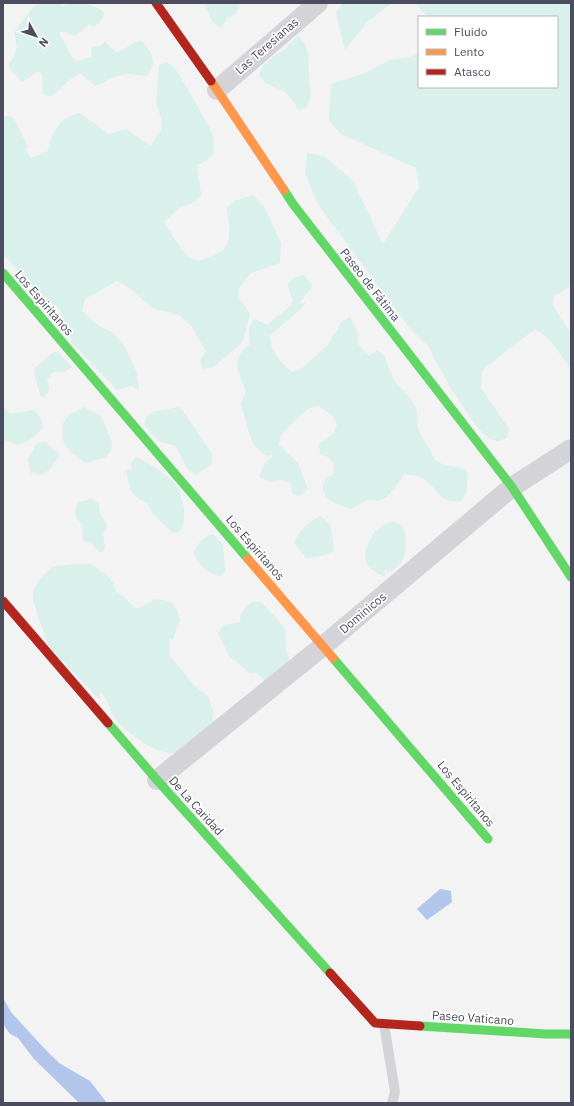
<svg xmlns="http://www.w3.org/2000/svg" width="574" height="1106" viewBox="0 0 574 1106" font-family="'IBM Plex Sans',sans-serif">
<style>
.green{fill:#daf0eb}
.water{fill:#b1c6ea}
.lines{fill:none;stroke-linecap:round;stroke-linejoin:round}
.lane{stroke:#d4d4d8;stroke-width:10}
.street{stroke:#d4d4d8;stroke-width:20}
.fast{stroke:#63d668;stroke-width:9}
.slow{stroke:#ff974d;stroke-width:9}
.jam{stroke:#b3261e;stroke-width:9}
.labels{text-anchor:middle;stroke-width:3.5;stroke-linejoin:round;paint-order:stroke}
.street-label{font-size:12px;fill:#4b4d5e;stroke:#fff}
</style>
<rect width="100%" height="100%" fill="#f3f3f3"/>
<g class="green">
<path d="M39,3H60L62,6C77,1 92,3 104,12C104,19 99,24 93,27L89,25C84,28 78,36 72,35C67,33 65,31 59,32C60,38 64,40 66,46C73,62 74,63 92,57L91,48L102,45L105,41L115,52C125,52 131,41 142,41C144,44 149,49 151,53C154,61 154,75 143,76C137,76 131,73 125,74C115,76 105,82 95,86L80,73L68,81L54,95L49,96L44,95L42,74L39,71L22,82L9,67V62L15,56L17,46L14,32L30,11Z"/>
<path d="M204,3H241L236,14L227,18L221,28L213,23Z"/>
<path d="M343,3H392L368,21L345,50L336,13Z"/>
<path d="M413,3H571V286L554,296L553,305L571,334V369L550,340L535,329L482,370L481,388L509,429L507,438L498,441L489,439L476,426L450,387L428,346L408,326L319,206L305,173L307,153L324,156L353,181L383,244L419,187L416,168L341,134L329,121L331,84L366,73L389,60L411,57L419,53V87H557V17H428L416,4Z"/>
<path d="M299,36L305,44L308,53L309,80L311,95L308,105L305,108L301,109L300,111L286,92L265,83L259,75C261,66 269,59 277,54C280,52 283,51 285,49C290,44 292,39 299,36Z"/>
<path d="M167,62L175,68L205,119L213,135L214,145L213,154L206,161L197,165L201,194L196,201L178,209L164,222C169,231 184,255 192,259C198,262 205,259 210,257C236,248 229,230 227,208L234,201L253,195L265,208L281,243L280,263L251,273L238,289L239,298L250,313L243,341L236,348L213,367L203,369L200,360L206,352L192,327L179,315L152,308L130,288L117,281L85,299L82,311L99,326L112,332L124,345L136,371L139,387L138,390L131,386L117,390L72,343L60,309L30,286L3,253V118L9,115L15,121L28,147L26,150L31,158L48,151C53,131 58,118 80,113L109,134L126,129L151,146L161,130L162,121L156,103L159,65Z"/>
<path d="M304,275L313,286L298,304L306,302L300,310L270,335C270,352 280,361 292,372L301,369L328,345L342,321L350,317L358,334V344L369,356L377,350L384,356L395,382L407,394L417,410L418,429L435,460L444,465L462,468L468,474L466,493L461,501C438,504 439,489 424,479C419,476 410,475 405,474L387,497L378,501L367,500L351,509C340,505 323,501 323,487C323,484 325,480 326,478L333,474L334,464L328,457L320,454L319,444L334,433L337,425L333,416L319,406L309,408L288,427L281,435L279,445L298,463L308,489L301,496L292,494L291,484L282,480L271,482L259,477L264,464L274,455L266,456L255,446L250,437L241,404L246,391C241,380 233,365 241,353C243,350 247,347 250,344C249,333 247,327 255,319L267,325L288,308L293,301L288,287V282L296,277Z"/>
<path d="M57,351L72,367L64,372H53L47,380C50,390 50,390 44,398L40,395L34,372L35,368L52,353Z"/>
<path d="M3,406L10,414L34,410L40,417L43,427C37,434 26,446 16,444C12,443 7,441 3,440Z"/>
<path d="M84,407L101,416L112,442L111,451L104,458L85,463L71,452L63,441V423L69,415Z"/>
<path d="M180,407L212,454V463L196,475L188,470L176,446L158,441L145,426L146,417L153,412Z"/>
<path d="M46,442L60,455L49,470L41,475L32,472L31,477L28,459L37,443Z"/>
<path d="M136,457C148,463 165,472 174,483C183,494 189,521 179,532L173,533L153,514L148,504L136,497L130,489L126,470L132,468L131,464Z"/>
<path d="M92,499L96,501L99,505L100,514L105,521L107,526L103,534L105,548L102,552L98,551L90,542L89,544C79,540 84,534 82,525C82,523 80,521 78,520C73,514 76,509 78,502Z"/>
<path d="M321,516L331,526L334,550C326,557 316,557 305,558C304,552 299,551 296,546C291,537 313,518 321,516Z"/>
<path d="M392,521C394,522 396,522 398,523C408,527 407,553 402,561C399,565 394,569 391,572L384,570L385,577C369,569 360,562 368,544C370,540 372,534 376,530C380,527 387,524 392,521Z"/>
<path d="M213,534L223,544L225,571L221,576C210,576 197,563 194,553C197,544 204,536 213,534Z"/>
<path d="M72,564H90L106,574L113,583L116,591L137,609L156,599L171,602L177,610L180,619L173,640L169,639V655L194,685L209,698L215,717L212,713L213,721L198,738L189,741L175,753C156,753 142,743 128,731C125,729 121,726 118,723C111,714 109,701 100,691V700L48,645L33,601V591L38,581L52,567Z"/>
<path d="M252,602H261L279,621L285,629L286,638V649L291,664L270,685L256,672L251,674L230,657L218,633L223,625L240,622L241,613Z"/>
</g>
<g class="water">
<path d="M440,889L451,891L452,902L427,920L417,909Z"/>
<path d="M3,998L11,1012L42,1046L59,1063L90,1081L107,1103H79L34,1059L18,1038L10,1034L3,1024Z"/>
</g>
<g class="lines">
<path class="lane" d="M384,1024L395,1092L392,1103"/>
<g class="street">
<path d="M217,90L318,3"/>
<path d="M157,780L323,646L512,487L571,449"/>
</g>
<g class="fast">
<path d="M284,190L293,204L512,487L571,577"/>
<path d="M3,273L248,559"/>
<path d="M333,658L488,839"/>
<path d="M108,723L157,780L330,973"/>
<path d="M420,1026L546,1034H571"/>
</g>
<g class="slow">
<path d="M211,81L284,190"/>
<path d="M248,559L333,658"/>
</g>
<g class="jam">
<path d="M156,3L211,81"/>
<path d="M3,601L108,723"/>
<path d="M330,973L375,1023L420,1026"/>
</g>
</g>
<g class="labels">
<g class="street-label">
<text transform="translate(267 46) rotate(-41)" y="4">Las Teresianas</text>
<text transform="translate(370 285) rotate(52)" y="4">Paseo de Fátima</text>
<text transform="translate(44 303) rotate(49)" y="4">Los Espiritanos</text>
<text transform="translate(255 548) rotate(49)" y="4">Los Espiritanos</text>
<text transform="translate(363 613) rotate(-40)" y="4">Dominicos</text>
<text transform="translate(466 794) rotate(50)" y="4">Los Espiritanos</text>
<text transform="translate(196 806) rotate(48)" y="4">De La Caridad</text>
<text transform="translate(473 1018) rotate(4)" y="4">Paseo Vaticano</text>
</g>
</g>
<rect width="574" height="1106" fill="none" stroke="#4b4d5e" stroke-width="8"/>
<rect x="418" y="16" width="140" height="72" fill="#ffffff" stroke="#b7b8bf"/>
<rect x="426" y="29" width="20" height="6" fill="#63d668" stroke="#b7b8bf"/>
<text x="454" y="36" font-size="12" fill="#4b4d5e">Fluido</text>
<rect x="426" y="49" width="20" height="6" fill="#ff974d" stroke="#b7b8bf"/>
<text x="454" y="56" font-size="12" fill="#4b4d5e">Lento</text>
<rect x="426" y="69" width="20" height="6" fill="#b3261e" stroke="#b7b8bf"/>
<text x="454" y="76" font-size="12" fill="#4b4d5e">Atasco</text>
<g transform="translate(36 36) rotate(130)" stroke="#ffffff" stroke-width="3" paint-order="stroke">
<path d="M0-3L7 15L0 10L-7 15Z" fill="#4b4d5e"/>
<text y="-6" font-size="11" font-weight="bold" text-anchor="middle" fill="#4b4d5e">N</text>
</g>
</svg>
